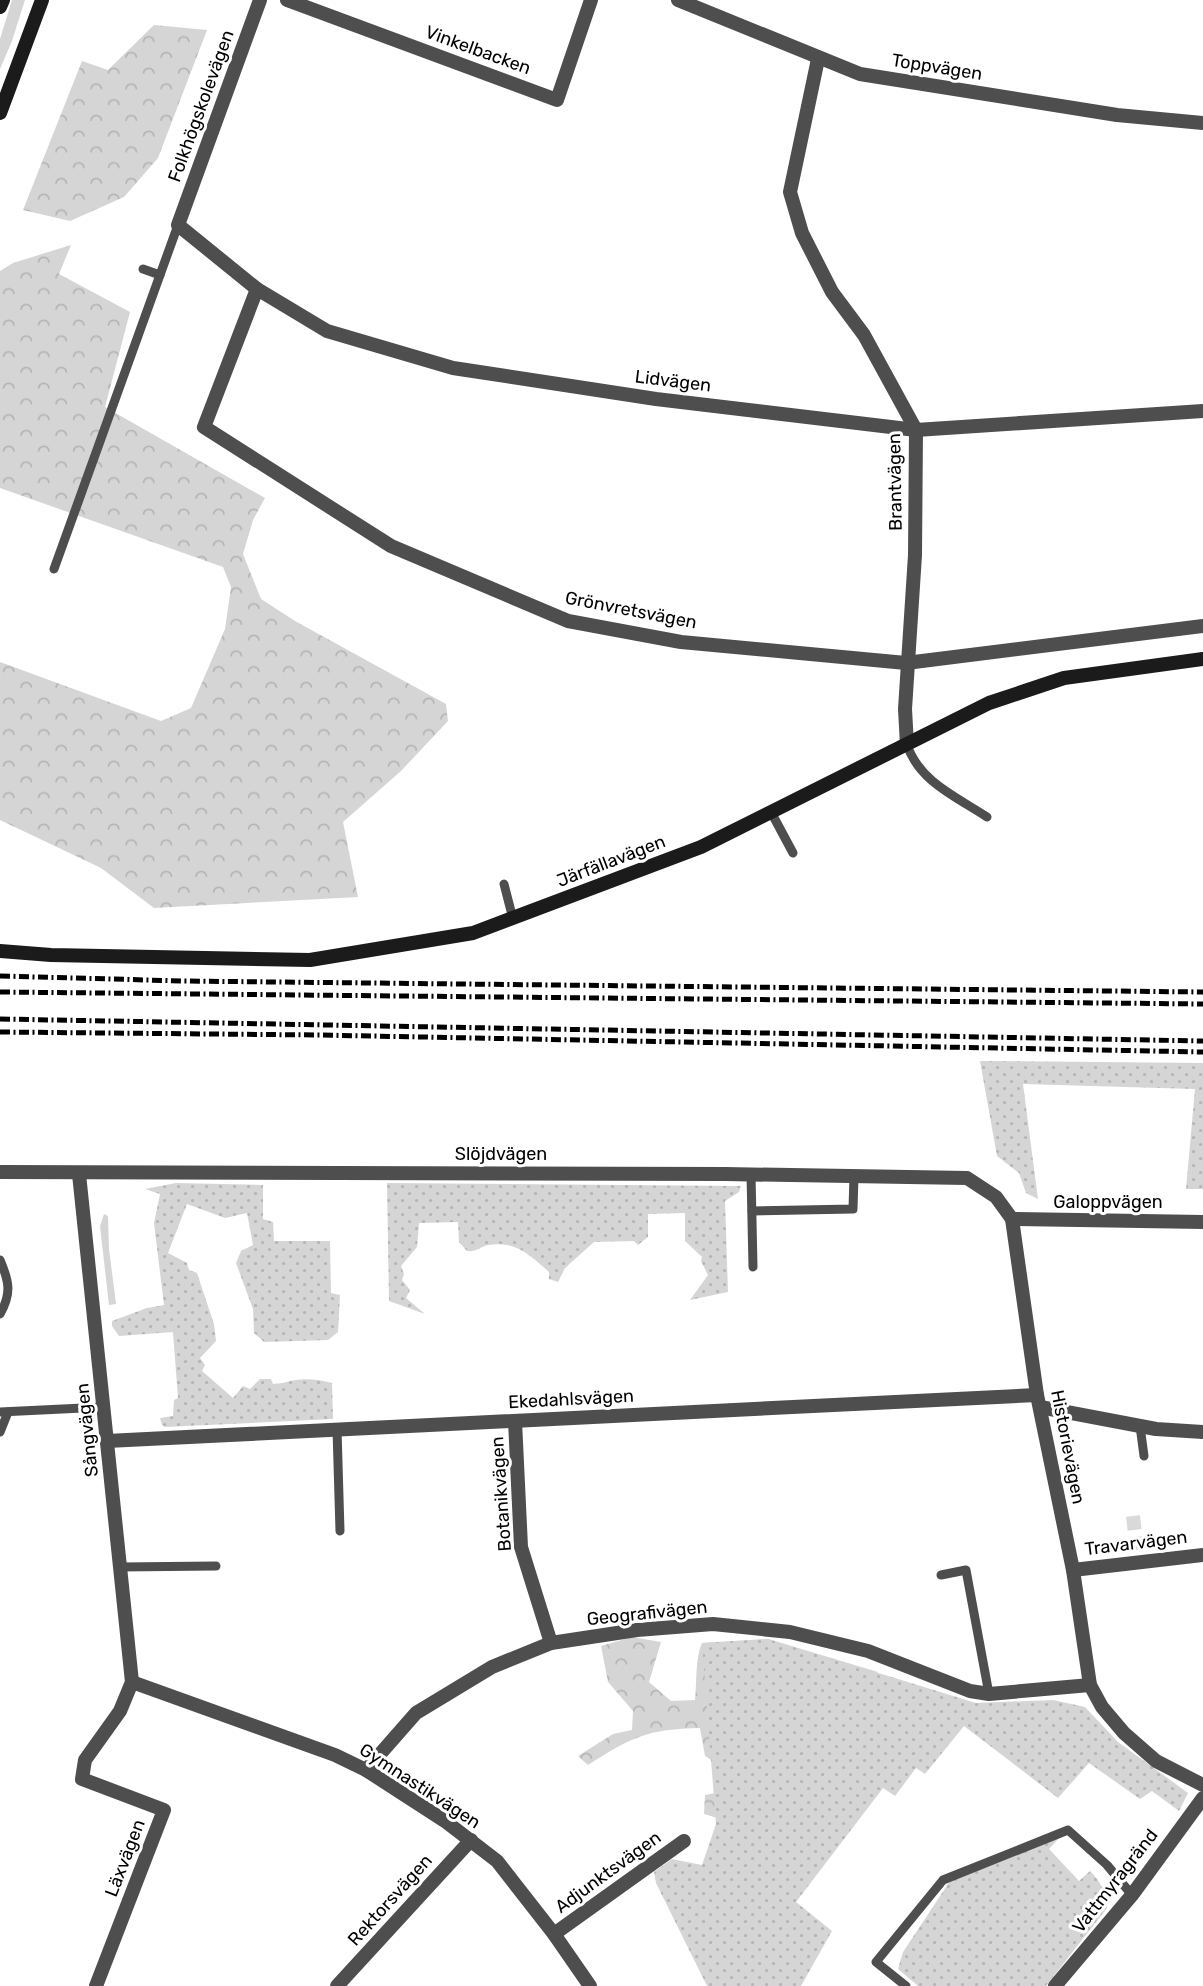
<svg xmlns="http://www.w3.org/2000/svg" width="1203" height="1986" viewBox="0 0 1203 1986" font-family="Rubik,sans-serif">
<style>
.grass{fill:#d5d5d5}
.forest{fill:url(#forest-crowns)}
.park{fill:url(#park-dots)}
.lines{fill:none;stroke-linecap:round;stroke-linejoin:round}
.street-tunnel{stroke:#d9d9d9;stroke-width:14;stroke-dasharray:14 7;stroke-linecap:butt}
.lane{stroke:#4e4e4e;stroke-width:9}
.street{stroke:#4e4e4e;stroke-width:14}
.secondary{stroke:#1b1b1b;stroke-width:14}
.rail{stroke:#000;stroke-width:5;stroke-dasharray:10 3.5 2 3.5;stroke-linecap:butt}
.labels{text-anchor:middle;stroke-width:6;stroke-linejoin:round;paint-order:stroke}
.street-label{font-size:18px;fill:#000;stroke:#fff}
</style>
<defs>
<pattern id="forest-crowns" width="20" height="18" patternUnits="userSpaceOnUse" patternTransform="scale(1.75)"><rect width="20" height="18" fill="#d5d5d5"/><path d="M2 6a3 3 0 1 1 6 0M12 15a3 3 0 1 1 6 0" fill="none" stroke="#b5b5b5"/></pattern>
<pattern id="park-dots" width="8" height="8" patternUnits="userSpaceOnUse" patternTransform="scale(1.75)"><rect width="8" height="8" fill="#d5d5d5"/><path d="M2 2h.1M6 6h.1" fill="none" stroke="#b5b5b5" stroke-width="1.8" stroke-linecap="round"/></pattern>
</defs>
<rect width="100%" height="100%" fill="#fff"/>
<g class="grass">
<path d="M12,0H25L12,41L0,69V39Z"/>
<path d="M104,1214L108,1216L109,1249L116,1304L109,1305L100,1226Z"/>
</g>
<g class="forest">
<path d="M154,25L207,30L158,158L124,197L70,221L23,210L82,61L108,70Z"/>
<path d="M71,245L59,274L130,312L105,407L265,498L253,520L243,554L261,599L295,621L446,704L448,721L401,771L343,822L358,897L154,908L101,868L0,820V662L161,721L191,708L225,629L231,587L223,567L0,488V271L13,263Z"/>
<path d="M632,1637L661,1642L649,1682L671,1701L695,1700C697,1682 695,1658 702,1643L768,1639L878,1672L731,1822L704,1814L705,1795L727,1791V1770L705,1756L700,1728C647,1729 632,1737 588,1765L578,1756L613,1734L632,1730L633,1711L608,1682L601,1646Z"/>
</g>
<g class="park">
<path d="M980,1061L1203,1063V1189H1186L1195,1089L1023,1084L1038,1199L1026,1193L1019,1173L997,1156Z"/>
<path d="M176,1183L263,1185V1219L273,1222L274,1241H330L331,1293L340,1295L338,1332L328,1340L264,1342L254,1333L253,1309L236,1263L241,1251L253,1245L247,1213L225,1218L187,1204L168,1253L187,1263L189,1270L197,1273L214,1324L216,1341L200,1358L205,1365L202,1371L233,1398L243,1386L250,1389L260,1379H271L273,1384C282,1384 288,1381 296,1380C309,1378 320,1380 332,1383L333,1419L165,1427L162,1425L160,1418L173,1416L174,1400L178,1398L173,1332L119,1336L112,1326V1321L147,1308L164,1305L154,1223L160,1194L145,1189Z"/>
<path d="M387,1183L741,1186L739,1192L725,1201L728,1292L690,1300L708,1275L701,1261L702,1257L685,1241V1213L648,1214V1237L638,1245L634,1241L594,1242L565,1268L558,1282L549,1279V1272C529,1255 517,1241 488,1245C480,1247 476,1252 467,1251L459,1242L458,1222L419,1223L417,1247L401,1266L404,1274L402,1280L410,1290L406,1298L425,1314L389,1301Z"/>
<path d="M768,1639L976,1703L1053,1700L1085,1707L1118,1742L1188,1793L1179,1811L1152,1791L1140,1799L1089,1763L1058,1798L964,1726L925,1774L916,1768L895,1796L883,1788L796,1902L832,1931L801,1986H707L656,1883L654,1872L672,1859L702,1865L716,1824L702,1643Z"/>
<path d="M1059,1838L1049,1849L1079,1881L1090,1871C1101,1882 1106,1892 1107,1908L1046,1986H918L898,1969L903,1952L950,1881Z"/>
</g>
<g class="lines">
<path class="street-tunnel" d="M1133,1516L1137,1550"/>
<g class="lane">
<path d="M143,269L160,275"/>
<path d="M54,569L178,225"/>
<path d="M907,745C920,782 955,796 987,817"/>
<path d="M771,812L793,853"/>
<path d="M504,884L513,919"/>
<path d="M751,1174L753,1267"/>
<path d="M752,1211L853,1209L854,1176"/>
<path d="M0,1260C9,1281 12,1293 0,1314"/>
<path d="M0,1412L104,1407"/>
<path d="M1140,1426L1144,1456"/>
<path d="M337,1429L340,1531"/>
<path d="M0,1432L8,1412"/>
<path d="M120,1567L216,1566"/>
<path d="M941,1575L966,1570L989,1694"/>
<path d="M906,1986L876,1962L943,1880L1068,1830L1107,1865L1132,1895"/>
</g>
<g class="street">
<path d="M260,0L178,225L257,289L327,331L453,368L656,399L916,430L1203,411"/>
<path d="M287,0L557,100L591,0"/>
<path d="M678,0L860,74L1117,115L1203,123"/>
<path d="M818,59L790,192L802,233L832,292L864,335L916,430L915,555L905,709L907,745"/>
<path d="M257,289L204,427L391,546L568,621L681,642L906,663L1203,626"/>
<path d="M0,1172L725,1174L967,1178L996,1197L1012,1219L1037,1395L1073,1570L1090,1685L1102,1707L1124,1733L1156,1761L1203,1785"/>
<path d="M79,1174L132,1682L120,1711L85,1760L82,1779L164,1810L96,1986"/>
<path d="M1012,1219L1203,1222"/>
<path d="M1040,1407L1156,1429L1203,1432"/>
<path d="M515,1421L521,1547L551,1643"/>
<path d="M107,1441L1037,1395"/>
<path d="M1073,1570L1203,1555"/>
<path d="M132,1682L335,1755L366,1770L445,1821L497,1861L554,1934L590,1986"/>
<path d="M366,1770L416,1713L492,1667L551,1643L637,1630L713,1624L790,1632L868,1651L970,1691L989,1694L1090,1685"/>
<path d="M554,1934L684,1841"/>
<path d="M337,1986L471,1840"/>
<path d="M1055,1986L1132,1895L1203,1798"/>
</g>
<g class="secondary">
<path d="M0,7L3,0"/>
<path d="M0,113L42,0"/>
<path d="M0,951L51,955L310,960L473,933L701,847L989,703L1064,678L1203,659"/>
</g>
<g class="rail">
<path d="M0,976L184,981L1203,992"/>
<path d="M0,992L1203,1004"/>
<path d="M0,1019L1203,1041"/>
<path d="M0,1032L318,1035L1203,1052"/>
</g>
</g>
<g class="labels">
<g class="street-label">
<text transform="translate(478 50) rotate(20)" y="6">Vinkelbacken</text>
<text transform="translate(937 67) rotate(9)" y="6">Toppvägen</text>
<text transform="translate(201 106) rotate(-70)" y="6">Folkhögskolevägen</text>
<text transform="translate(673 381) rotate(7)" y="6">Lidvägen</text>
<text transform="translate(895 482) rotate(-91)" y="6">Brantvägen</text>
<text transform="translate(631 610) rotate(11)" y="6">Grönvretsvägen</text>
<text transform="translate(611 861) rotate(-21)" y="6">Järfällavägen</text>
<text x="501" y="1160">Slöjdvägen</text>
<text x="1108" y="1208">Galoppvägen</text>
<text transform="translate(571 1399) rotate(-3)" y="6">Ekedahlsvägen</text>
<text transform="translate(87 1430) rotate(-96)" y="6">Sångvägen</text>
<text transform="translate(1068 1447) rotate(79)" y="6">Historievägen</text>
<text transform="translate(501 1494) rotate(-94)" y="6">Botanikvägen</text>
<text transform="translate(1136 1543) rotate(-7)" y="6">Travarvägen</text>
<text transform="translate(647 1613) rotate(-6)" y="6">Geografivägen</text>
<text transform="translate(420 1786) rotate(33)" y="6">Gymnastikvägen</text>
<text transform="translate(125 1858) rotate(-69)" y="6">Läxvägen</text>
<text transform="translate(608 1872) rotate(-36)" y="6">Adjunktsvägen</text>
<text transform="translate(1115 1881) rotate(-52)" y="6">Vattmyragränd</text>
<text transform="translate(390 1900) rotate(-48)" y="6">Rektorsvägen</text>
</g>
</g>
</svg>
